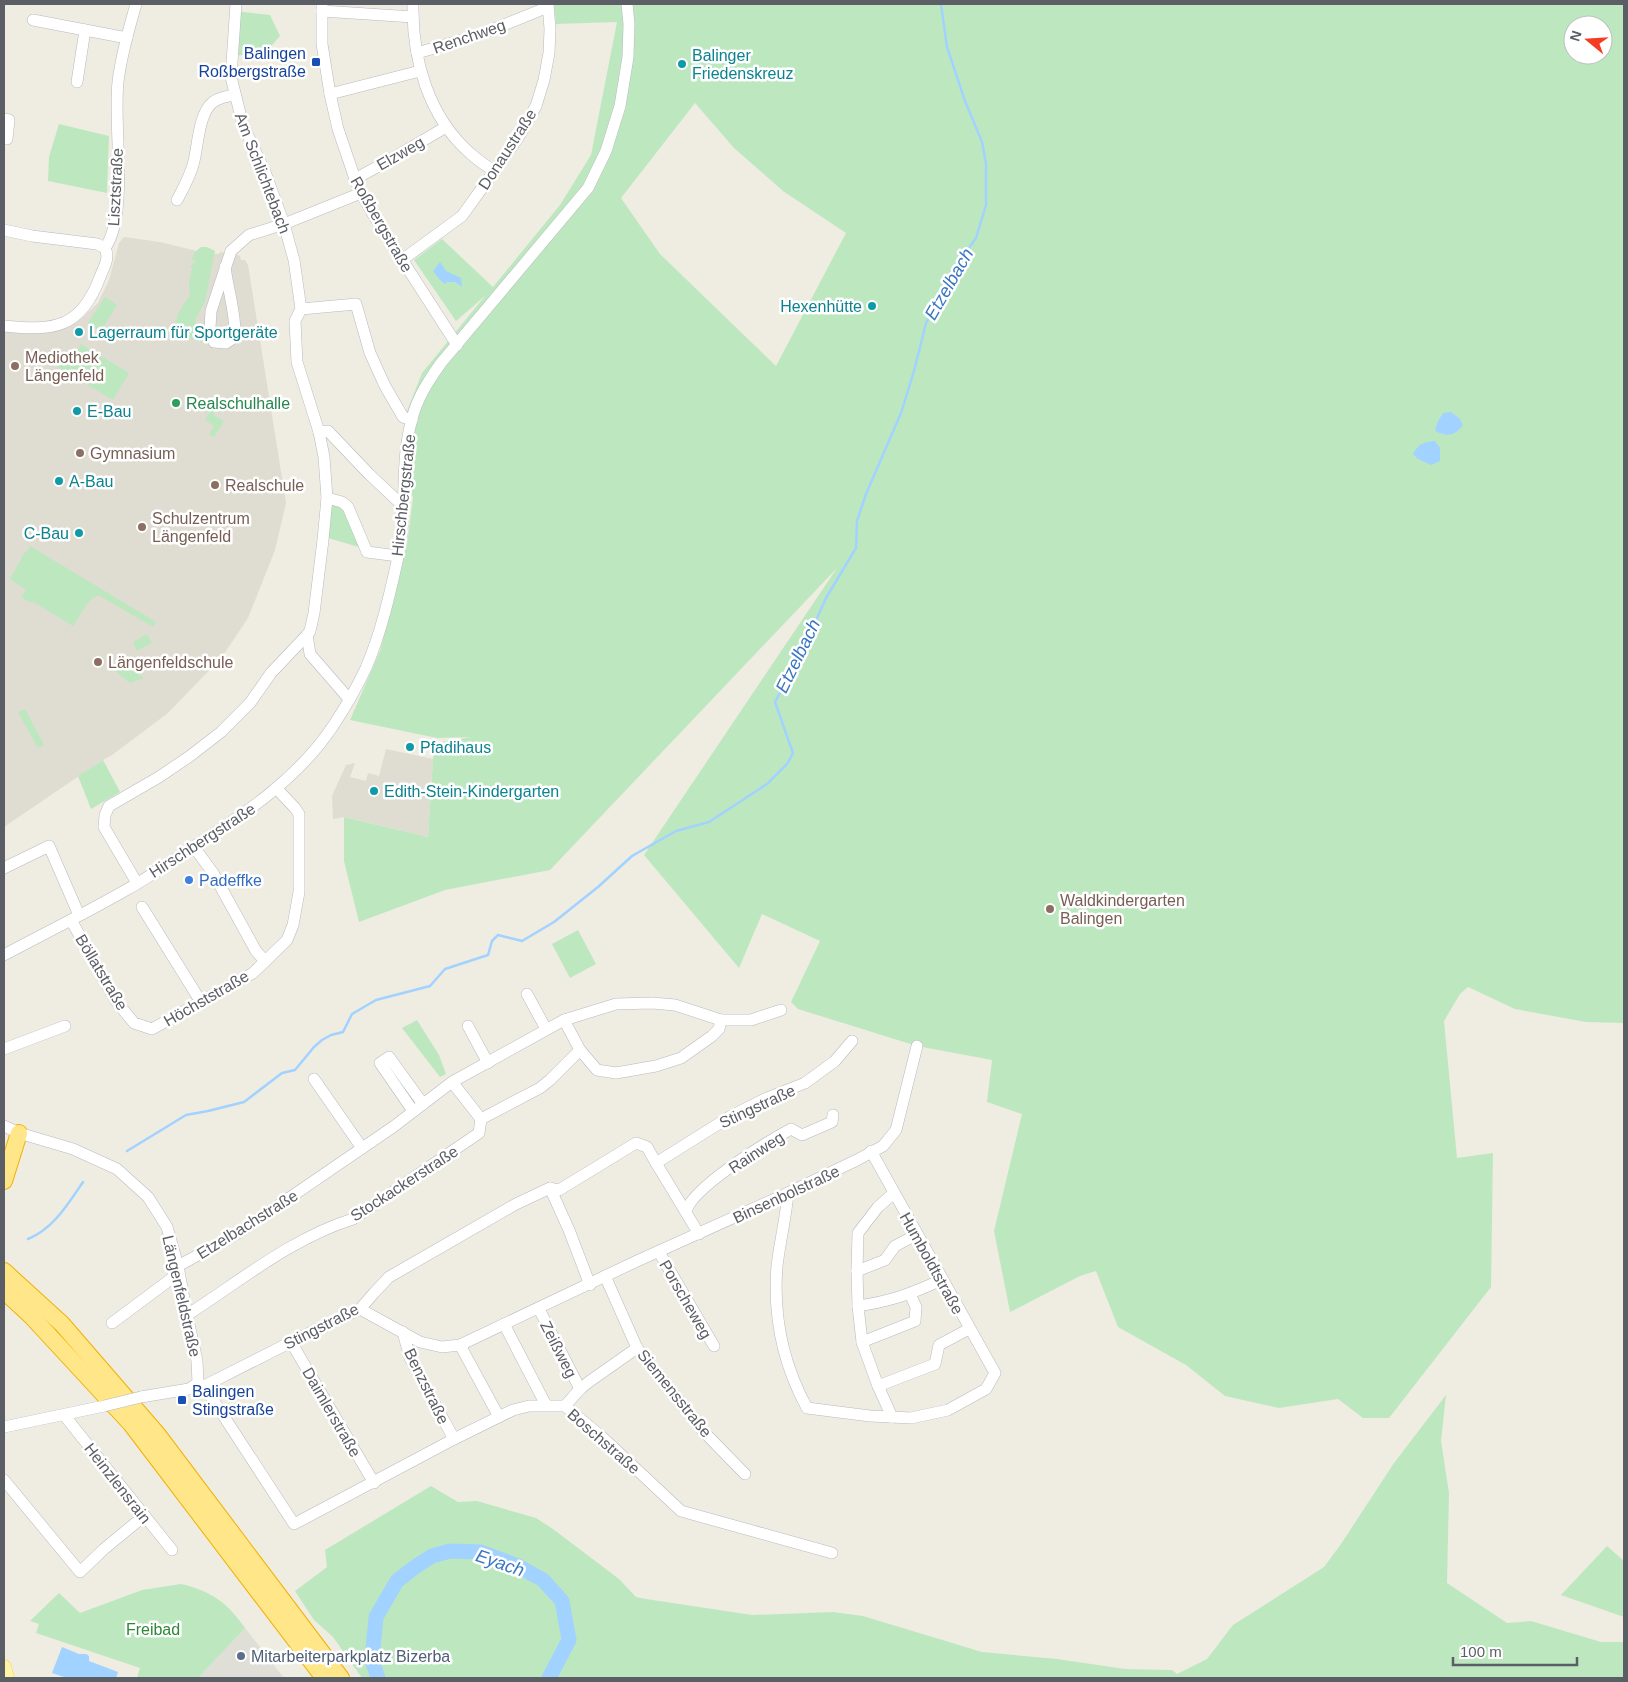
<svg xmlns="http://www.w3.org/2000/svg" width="1628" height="1682" viewBox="0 0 1628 1682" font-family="Helvetica,sans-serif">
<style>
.industrial{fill:#dfded7}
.education{fill:#dfdcd1}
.green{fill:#bde8bf;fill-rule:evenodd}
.water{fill:#a2d2ff}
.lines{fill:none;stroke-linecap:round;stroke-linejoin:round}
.stream{stroke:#a2d2ff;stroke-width:2.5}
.river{stroke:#a2d2ff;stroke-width:15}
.minor-casing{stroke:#b8bac0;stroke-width:12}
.major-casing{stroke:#fbd34f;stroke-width:15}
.highway-casing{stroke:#f1b100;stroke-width:18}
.minor{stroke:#fff;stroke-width:11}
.major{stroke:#fff5a7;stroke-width:14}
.highway{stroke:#ffe689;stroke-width:16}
.minor-bridge-casing{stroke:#b8bac0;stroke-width:12;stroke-linecap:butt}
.minor-bridge{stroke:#fff;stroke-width:11}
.transit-dot{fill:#1a4fb4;stroke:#fff;stroke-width:2}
.culture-dot{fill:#0f9aa8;stroke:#fff;stroke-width:2}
.education-dot{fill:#8d6e63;stroke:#fff;stroke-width:2}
.leisure-dot{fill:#2e9e5b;stroke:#fff;stroke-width:2}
.shop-dot{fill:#3f7fe0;stroke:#fff;stroke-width:2}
.service-dot{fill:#5c6f8a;stroke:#fff;stroke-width:2}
.labels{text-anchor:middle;stroke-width:5;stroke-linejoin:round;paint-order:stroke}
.street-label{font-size:16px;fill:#5b5e64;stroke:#fff}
.transit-label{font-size:16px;fill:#164399;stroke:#fff;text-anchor:end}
.culture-label{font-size:16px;fill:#0d838f;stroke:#fff;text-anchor:start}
.education-label{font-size:16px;fill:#785e54;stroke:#fff;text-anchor:start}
.leisure-label{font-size:16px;fill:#27864d;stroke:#fff;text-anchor:start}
.shop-label{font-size:16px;fill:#366cbe;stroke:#fff;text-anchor:start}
.park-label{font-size:16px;fill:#2e8737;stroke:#fff}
.service-label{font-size:16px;fill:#4e5e75;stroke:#fff;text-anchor:start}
.water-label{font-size:18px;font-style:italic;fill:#3a76c2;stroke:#fff}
</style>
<rect width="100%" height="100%" fill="#efece2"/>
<path class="industrial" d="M245,1628L284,1678H198Z"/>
<g class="education">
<path d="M124,237L160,242L209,254H218L221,252L236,254L240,256L241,260H245L248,265L286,503L275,550L248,618L222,657L168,713L112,755L98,763L4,827V328L47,333L66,328L81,319L98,303L109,280L119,243Z"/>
<path d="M386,749L433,759L428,837L345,817L333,819L332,796L346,765L355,763L350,777L366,781L368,773L379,776Z"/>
</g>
<g class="green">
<path d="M554,4H1624V1023L1586,1022L1515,1009L1468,987L1460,994L1444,1021L1457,1158L1493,1153L1491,1287L1389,1418H1363L1338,1399L1279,1408L1225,1396L1186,1365L1118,1327L1096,1271L1080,1276L1010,1312L994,1231L1022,1114L987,1102L992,1060L917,1046L798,1009L791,1002L820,941L762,914L739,968L644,855L837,568L550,870L445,890L359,922L344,861V817L428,837L433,759L435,743L471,737L437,738L350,720L380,651L407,545L413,497L402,480L407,411L422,373L485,296L456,321L414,260L442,239L493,287L560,205L591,155L617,22L556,24ZM1573,25H1603V55H1573ZM695,103L734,148L783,191L846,233L776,366L660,254L621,198Z"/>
<path d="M235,11L270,15L280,36L266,52L233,56Z"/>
<path d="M59,124L109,136L107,193L48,181L49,157Z"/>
<path d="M201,247H207L215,251L205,302L196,318L194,333L205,337L202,342L193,339L184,341L183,335L176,336C173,320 180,308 190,296L189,283L192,269L190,267L196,261L192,259L195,252Z"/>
<path d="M105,297L117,305L101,331L88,323Z"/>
<path d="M81,344L129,373L113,400L53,364L59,355L70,361Z"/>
<path d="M215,403L218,405L213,415L224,421L214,437L209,435L214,426L205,420Z"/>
<path d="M335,503L341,505L362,548L328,538L331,506Z"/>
<path d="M30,546L156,622L153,627L98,595L89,601L73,626L32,601L31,603L21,597L26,590L10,579L25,552H27Z"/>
<path d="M147,634L152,643L137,651L133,642Z"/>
<path d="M120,660L144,678L130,683L110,667Z"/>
<path d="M25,709L44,745L38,748L18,712Z"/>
<path d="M103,760L120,792L91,809L78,776Z"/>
<path d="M578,930L596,964L570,978L552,944Z"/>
<path d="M417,1020L439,1055L446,1074L440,1077L402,1028Z"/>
<path d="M1446,1395L1441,1441L1449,1493L1447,1583L1507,1623L1531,1621L1601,1642H1624V1678H362L333,1637L314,1620L295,1591L327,1567L325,1550L431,1486L458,1502L477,1501L536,1518L553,1529L619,1579L636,1597L646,1599L752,1615L833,1612L863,1616L982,1652L1057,1659L1125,1669L1172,1670L1177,1674L1207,1659L1233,1625L1324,1567L1341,1544L1394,1463Z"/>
<path d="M1607,1546L1624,1561V1617L1561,1595Z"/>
<path d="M181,1584C211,1591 227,1602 245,1628L198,1678H137L140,1668L36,1633L39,1624L30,1621L59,1593L80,1613L142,1590Z"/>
</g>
<g class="water">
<path d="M440,262L446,271L461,278L462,287L455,282H447L445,284L440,280L433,271Z"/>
<path d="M1451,412L1459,418L1463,425C1455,436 1448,437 1435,431L1437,423L1443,413Z"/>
<path d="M1435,441L1440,448V461L1431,465L1418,459L1413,454C1419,443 1424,442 1435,441Z"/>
<path d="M62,1647L79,1654H86L89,1656V1661L118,1672L116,1678H67L52,1673Z"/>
</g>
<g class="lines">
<g class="stream">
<path d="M127,1151L186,1115L208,1111L244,1102L282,1073L295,1070L314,1047L322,1040L331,1035L343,1032L352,1014L376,1000L430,986L445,969L488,955L492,941L498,935L522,941L554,922L598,887L632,856L676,831L709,822L767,784L787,764L793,753L775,702L801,654L826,598L856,548L857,521L866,494L901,413L914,371L926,323L956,266L976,238L986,205V164L982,142L965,101L947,47L941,4"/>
<path d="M28,1239C53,1229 68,1204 83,1182"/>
</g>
<path class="river" d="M378,1678L372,1660L376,1617L397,1581L415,1567L432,1556L450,1551L481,1552L518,1566L543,1580L562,1601L569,1640L549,1678"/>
<g class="minor-casing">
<g id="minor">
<path d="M322,4V44L330,94L338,129L355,179L361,193L374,216L457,345"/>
<path d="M413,4C412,58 428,117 471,154C479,161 486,167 496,171"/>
<path d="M322,11L413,17"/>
<path d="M33,20L127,38"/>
<path d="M417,53L479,35L548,7"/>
<path d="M77,82L85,30"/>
<path d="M330,94L420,71"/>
<path d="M4,119L9,120L7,139"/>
<path d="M355,179L395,157L446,127"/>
<path d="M177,200C184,187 191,175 194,161C198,144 199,113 213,102C219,98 227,96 235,95"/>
<path d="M4,230L32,236L97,244L105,248"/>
<path d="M105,248C129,214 113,124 118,82C121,55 129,29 136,4"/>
<path d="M402,260L462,216L518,138L536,106L544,80L549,53L550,29L548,4"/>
<path d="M225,267C228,291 236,313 235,337L226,343L214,342L210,328L211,311L231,251L249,235L284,224L361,193"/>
<path d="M301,309L356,304L370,353L385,386L403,417L412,420"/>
<path d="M4,326C53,331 81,329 100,277C104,267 110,258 105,248"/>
<path d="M319,432L328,431L369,474L403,506"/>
<path d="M327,498L342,502L348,507L367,552L398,556"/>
<path d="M307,635L310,654L349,699"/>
<path d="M194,847L213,873L256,951L264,960"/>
<path d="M4,868L49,846L79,915"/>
<path d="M137,883L104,827L105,815L109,806L159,777L190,756L221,732L250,703L271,673L307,635L310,631L314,613L323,540L327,498L324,457L319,432L297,362L295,321L301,309L294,260L284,224L265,172L243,125L231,77L236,4"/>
<path d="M142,907L201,1002"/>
<path d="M71,920L116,1001L134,1023L152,1029L253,973L287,940L293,925L299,892V814L295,808L277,789"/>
<path d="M4,955C45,933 86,913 126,890C148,878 169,863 190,849C243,815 297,780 333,726C345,708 357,687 366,668C381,633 390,594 398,557C408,512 399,464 412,419C417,398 429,380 441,363L588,188L606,151L620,106L628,57L629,24L627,4"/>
<path d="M527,994L546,1029"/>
<path d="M564,1020L580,1050"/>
<path d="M721,1020H751L781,1010"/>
<path d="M468,1026L488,1063"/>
<path d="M4,1049L65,1026"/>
<path d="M314,1079L362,1148"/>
<path d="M413,1111L380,1063L389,1057L423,1104"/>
<path d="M4,1126L19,1133L73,1149L117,1169L148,1197L167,1227L178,1266L187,1315L197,1361L198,1383"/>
<path d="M656,1163L699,1234"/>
<path d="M550,1188L569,1230L590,1285"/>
<path d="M788,1193C786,1217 780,1241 777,1266C773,1316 783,1364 807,1408L870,1416L911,1418L948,1410L986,1389L995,1373L871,1151"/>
<path d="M686,1212C691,1188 767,1142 791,1129L802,1135L832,1122L833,1115"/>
<path d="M659,1252L714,1346"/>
<path d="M857,1271L885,1260L895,1246L916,1235"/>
<path d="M605,1276L637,1348L703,1431L745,1474"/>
<path d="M858,1306C891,1301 911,1294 941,1280"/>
<path d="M360,1309L420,1342L442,1347L460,1345L637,1261L788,1193L857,1160L883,1146L896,1130L917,1046"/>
<path d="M539,1309L580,1389"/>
<path d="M187,1315C240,1281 292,1238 353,1219L479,1133L481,1119"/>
<path d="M112,1323L171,1279L178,1266L238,1233L393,1127L452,1082L564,1020L616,1004L652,1003L675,1005L721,1020L719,1029L712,1036L681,1058L656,1066L616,1073L597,1070L580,1050L550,1080L540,1088L481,1119L452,1082"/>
<path d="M504,1324L546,1405"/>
<path d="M403,1332L410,1358L454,1439"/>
<path d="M291,1342L374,1483"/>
<path d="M862,1342L915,1321L916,1307L910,1294"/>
<path d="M460,1345L499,1417"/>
<path d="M198,1383L204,1386L294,1524L454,1439L513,1410L529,1406H565L601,1436L681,1511L832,1553"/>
<path d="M204,1386L291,1342L360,1309L374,1293L389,1277L516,1204L550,1188L559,1190L636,1143L647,1147L656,1163L731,1116L767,1098L805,1083L835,1061L852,1041"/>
<path d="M878,1386L935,1364L939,1345L969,1329"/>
<path d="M141,1397L189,1389L198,1383"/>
<path d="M565,1406L580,1389L590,1381L637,1348"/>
<path d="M64,1415L172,1550"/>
<path d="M892,1417L878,1386L862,1342L858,1306L857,1271L858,1233L878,1207L894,1193"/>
<path d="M4,1427L104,1406"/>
<path d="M4,1480L80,1572L104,1549L144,1516"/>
</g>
</g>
<g class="major-casing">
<path id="major" d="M4,1667L7,1678"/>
</g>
<g class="highway-casing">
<g id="highway">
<path d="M4,1181L19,1133"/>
<path d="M4,1271L62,1324L158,1435L341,1678"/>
<path d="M4,1291L32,1317L131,1424L324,1678"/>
</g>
</g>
<use href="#minor" class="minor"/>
<use href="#major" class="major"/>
<use href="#highway" class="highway"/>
<g class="minor-bridge-casing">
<path id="minor-bridge" d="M104,1406L141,1397"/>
</g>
<use href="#minor-bridge" class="minor-bridge"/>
</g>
<g class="transit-dot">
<rect x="311" y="57" width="10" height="10" rx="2.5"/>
<rect x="177" y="1395" width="10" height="10" rx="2.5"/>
</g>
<g class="culture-dot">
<circle cx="682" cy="64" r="5"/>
<circle cx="872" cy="306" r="5"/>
<circle cx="79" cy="332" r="5"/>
<circle cx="77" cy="411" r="5"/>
<circle cx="59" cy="481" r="5"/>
<circle cx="79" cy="533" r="5"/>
<circle cx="410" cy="747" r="5"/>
<circle cx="374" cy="791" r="5"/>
</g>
<g class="education-dot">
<circle cx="15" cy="366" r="5"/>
<circle cx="80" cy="453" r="5"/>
<circle cx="215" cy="485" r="5"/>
<circle cx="142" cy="527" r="5"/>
<circle cx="98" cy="662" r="5"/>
<circle cx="1050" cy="909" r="5"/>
</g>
<circle class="leisure-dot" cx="176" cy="403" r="5"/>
<circle class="shop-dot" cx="189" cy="880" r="5"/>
<circle class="service-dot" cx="241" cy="1656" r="5"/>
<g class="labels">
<g class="street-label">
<text transform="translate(469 36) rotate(-19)" y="6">Renchweg</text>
<text transform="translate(507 149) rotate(-57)" y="6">Donaustraße</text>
<text transform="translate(400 153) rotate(-30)" y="6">Elzweg</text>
<text transform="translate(263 173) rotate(69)" y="6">Am Schlichtebach</text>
<text transform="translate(115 187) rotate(-87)" y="6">Lisztstraße</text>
<text transform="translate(382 224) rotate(60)" y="6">Roßbergstraße</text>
<text transform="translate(403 495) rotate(-84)" y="6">Hirschbergstraße</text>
<text transform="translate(202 840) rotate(-33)" y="6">Hirschbergstraße</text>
<text transform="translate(102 972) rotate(59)" y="6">Böllatstraße</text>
<text transform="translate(206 998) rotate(-30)" y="6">Höchststraße</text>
<text transform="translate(757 1106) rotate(-25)" y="6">Stingstraße</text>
<text transform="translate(756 1152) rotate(-33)" y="6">Rainweg</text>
<text transform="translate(404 1183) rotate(-33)" y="6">Stockackerstraße</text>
<text transform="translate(786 1194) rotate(-25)" y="6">Binsenbolstraße</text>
<text transform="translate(247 1224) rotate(-32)" y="6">Etzelbachstraße</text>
<text transform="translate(932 1263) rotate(61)" y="6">Humboldtstraße</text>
<text transform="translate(182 1296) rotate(77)" y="6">Längenfeldstraße</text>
<text transform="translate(686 1299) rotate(60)" y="6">Porscheweg</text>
<text transform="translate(321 1326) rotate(-27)" y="6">Stingstraße</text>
<text transform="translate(559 1349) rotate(63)" y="6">Zeißweg</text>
<text transform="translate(427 1386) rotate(64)" y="6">Benzstraße</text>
<text transform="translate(675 1393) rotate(51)" y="6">Siemensstraße</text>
<text transform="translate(332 1412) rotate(60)" y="6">Daimlerstraße</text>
<text transform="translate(604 1441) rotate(41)" y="6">Boschstraße</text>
<text transform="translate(118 1483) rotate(52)" y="6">Heinzlensrain</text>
</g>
<g class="transit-label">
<text x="306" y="59">Balingen<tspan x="306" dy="18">Roßbergstraße</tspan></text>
<text x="192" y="1397" text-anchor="start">Balingen<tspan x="192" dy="18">Stingstraße</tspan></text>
</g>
<g class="culture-label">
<text x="692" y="61">Balinger<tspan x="692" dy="18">Friedenskreuz</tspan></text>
<text x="862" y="312" text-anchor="end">Hexenhütte</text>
<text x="89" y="338">Lagerraum für Sportgeräte</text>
<text x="87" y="417">E-Bau</text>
<text x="69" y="487">A-Bau</text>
<text x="69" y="539" text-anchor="end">C-Bau</text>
<text x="420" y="753">Pfadihaus</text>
<text x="384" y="797">Edith-Stein-Kindergarten</text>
</g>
<g class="education-label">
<text x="25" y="363">Mediothek<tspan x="25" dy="18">Längenfeld</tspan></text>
<text x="90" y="459">Gymnasium</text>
<text x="225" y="491">Realschule</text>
<text x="152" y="524">Schulzentrum<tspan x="152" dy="18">Längenfeld</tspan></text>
<text x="108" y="668">Längenfeldschule</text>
<text x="1060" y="906">Waldkindergarten<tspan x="1060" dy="18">Balingen</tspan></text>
</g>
<g class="leisure-label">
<text x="186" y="409">Realschulhalle</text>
</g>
<g class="shop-label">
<text x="199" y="886">Padeffke</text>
</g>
<g class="park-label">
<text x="153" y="1635">Freibad</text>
</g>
<g class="service-label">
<text x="251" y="1662">Mitarbeiterparkplatz Bizerba</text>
</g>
<g class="water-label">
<text transform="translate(949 284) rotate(-60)" y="6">Etzelbach</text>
<text transform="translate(798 656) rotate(-64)" y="6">Etzelbach</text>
<text transform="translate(500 1563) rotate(19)" y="6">Eyach</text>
</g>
</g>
<rect width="1628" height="1682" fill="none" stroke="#5b5e64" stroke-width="10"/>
<g transform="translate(1588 40) rotate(288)"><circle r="24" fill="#ffffff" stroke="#bdbfc1"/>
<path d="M0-4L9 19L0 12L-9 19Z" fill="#f53c22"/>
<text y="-8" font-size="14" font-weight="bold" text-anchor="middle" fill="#5b5e64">N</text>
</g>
<path d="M1453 1657v8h124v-8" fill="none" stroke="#5b5e64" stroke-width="2.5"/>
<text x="1460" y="1657" font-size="15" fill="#5b5e64" stroke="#ffffff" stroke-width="4" paint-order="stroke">100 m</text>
</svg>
